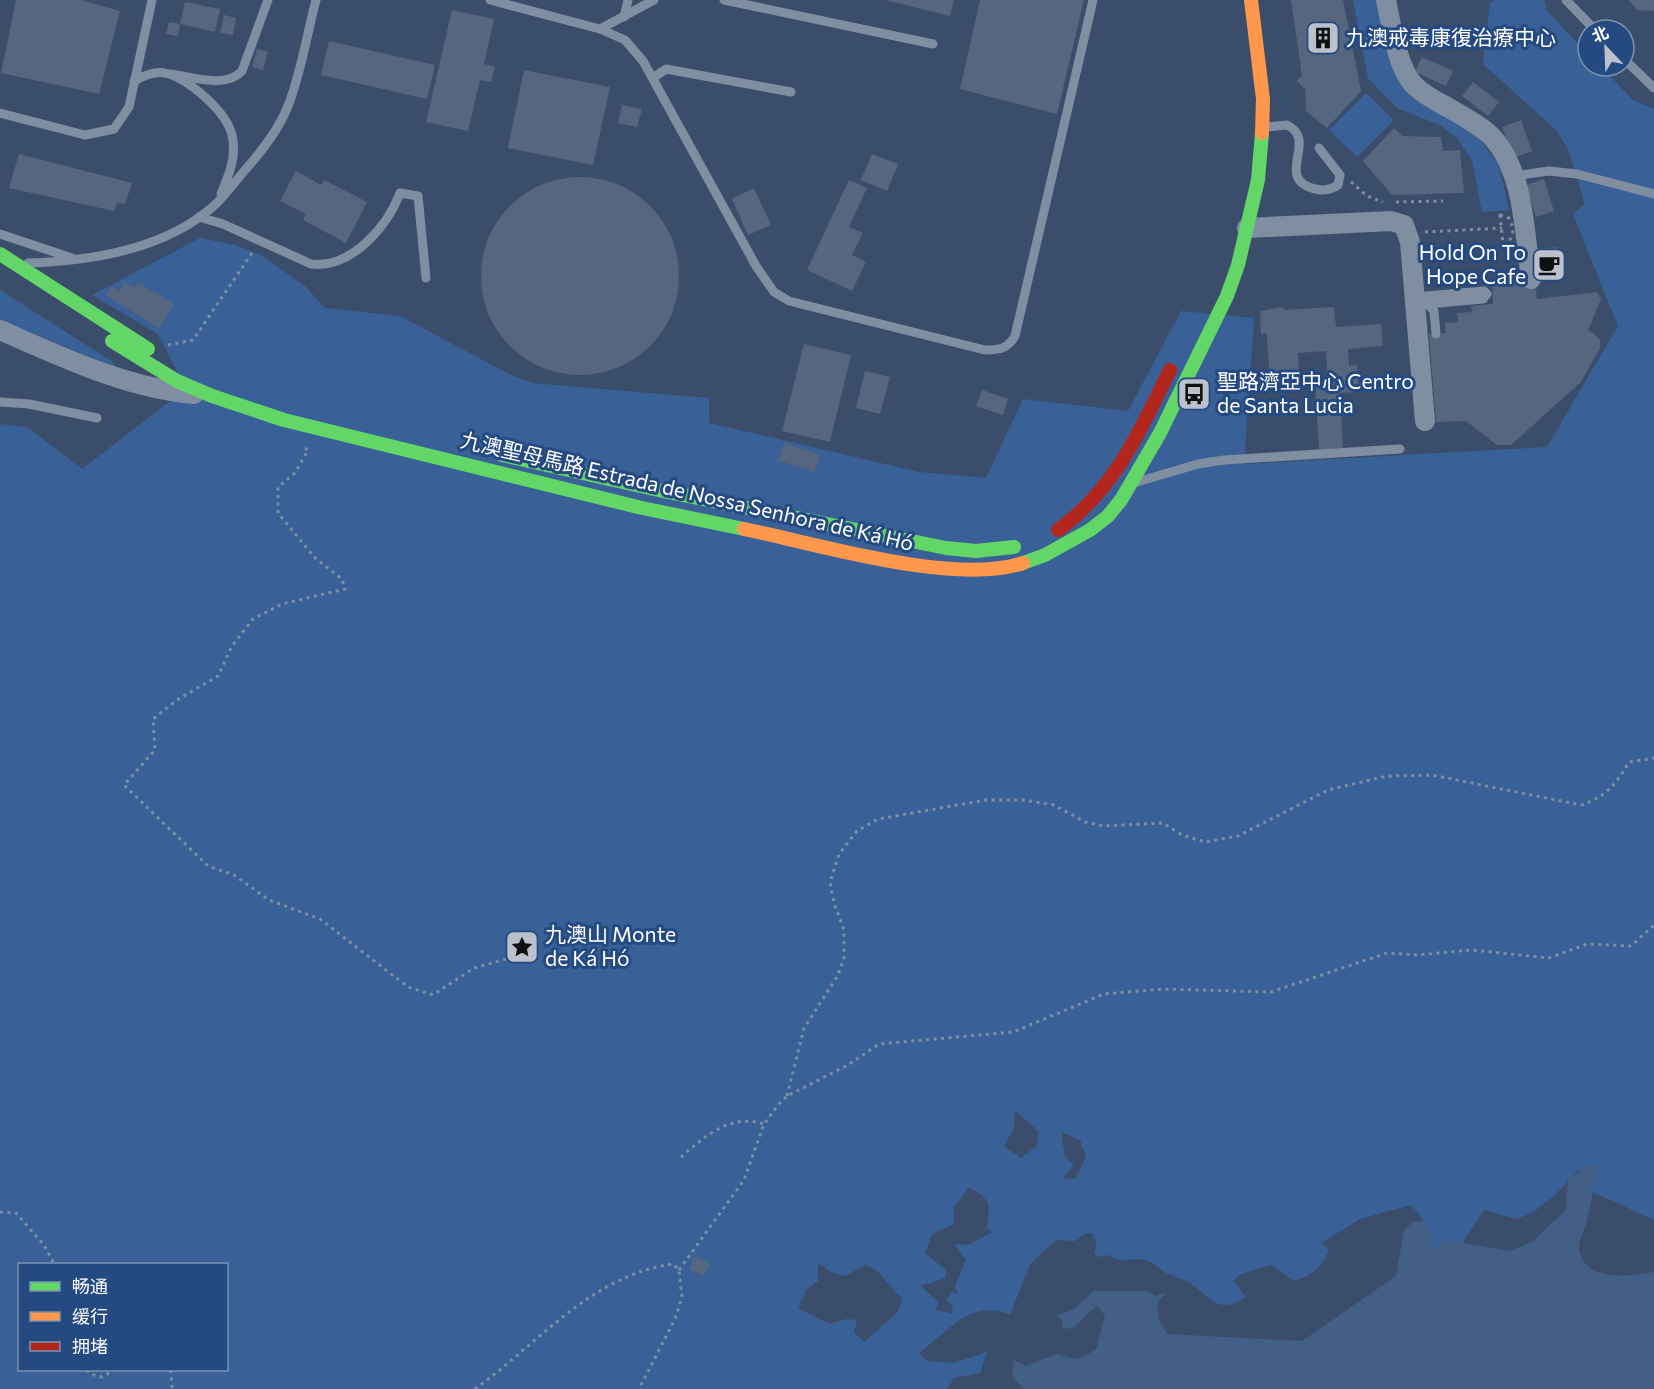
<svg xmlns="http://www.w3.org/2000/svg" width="1654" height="1389" viewBox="0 0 1654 1389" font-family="Commissioner,'Noto Sans SC',sans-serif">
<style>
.green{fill:#396198;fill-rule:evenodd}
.water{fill:#445f85}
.building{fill:#55667e}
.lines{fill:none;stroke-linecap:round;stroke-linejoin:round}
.path{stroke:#808ea2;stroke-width:3;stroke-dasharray:3 4.5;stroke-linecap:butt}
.lane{stroke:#808ea2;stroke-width:9}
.street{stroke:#808ea2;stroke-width:20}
.fast{stroke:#63d668;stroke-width:14}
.slow{stroke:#ff974d;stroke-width:14}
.jam{stroke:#b3261e;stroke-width:14}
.fast-bridge{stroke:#63d668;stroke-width:14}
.labels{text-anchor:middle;stroke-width:6;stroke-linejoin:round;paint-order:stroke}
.poi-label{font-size:21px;fill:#fff;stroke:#254a81;text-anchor:start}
.street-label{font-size:21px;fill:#fff;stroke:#254a81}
</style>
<rect width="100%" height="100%" fill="#3a4e6c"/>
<g class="green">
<path d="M1353,0H1378L1397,73L1476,134L1499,166L1509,210L1482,212L1472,160L1457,138L1440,125L1397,108L1368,78Z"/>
<path d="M1495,0H1544L1547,11L1588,54V66H1600L1634,101L1654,109V1220L1593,1192L1596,1167L1578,1170L1553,1197L1532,1213L1516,1219L1484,1210L1462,1243L1448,1240L1433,1250C1432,1231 1424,1219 1411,1205L1360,1219L1321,1243L1329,1250C1321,1268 1313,1275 1294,1281L1271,1265L1241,1274L1233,1281L1246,1297C1216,1315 1213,1299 1190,1283C1182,1278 1172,1276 1164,1272C1159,1268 1154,1263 1149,1261C1135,1255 1121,1265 1108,1255L1098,1257L1094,1252L1097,1245L1092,1233L1085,1234L1075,1241L1056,1240L1030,1264L1010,1315C970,1298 949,1331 919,1353L927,1361L953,1363L987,1352L980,1373L954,1378L947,1389H0V424L27,427L82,469L186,389L158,334L92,295L200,238L235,245L261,255L305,286L325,308L400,316L511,375L532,383L709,398V423L919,472L986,478L1023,399L1128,411L1181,311L1254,318L1244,464L1547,447L1618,326L1573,214L1585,204L1569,151L1557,131L1483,64L1490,3ZM1015,1110L1039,1132L1036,1147L1021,1158L1004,1146L1014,1128ZM1061,1132L1080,1140L1086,1157L1075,1179L1063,1178L1074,1165L1065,1157ZM969,1187C992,1201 990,1202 987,1228L992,1232L969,1245L954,1244L966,1260L955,1286L958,1295L952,1292L946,1300L952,1305L953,1314L936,1310L938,1302L921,1286L945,1278L946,1270L925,1253L932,1234L954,1224V1207ZM818,1263L831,1272L845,1276L866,1265C885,1272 886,1286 903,1298L897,1313L864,1342L854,1332L857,1320L846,1319L829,1324L798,1308L806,1290L818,1281ZM20,1264H226V1370H20Z"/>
<path d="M1366,93L1394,120L1357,157L1329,130Z"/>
<path d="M0,290L113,362L116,368L0,320Z"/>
</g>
<path class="water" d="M1588,1164L1596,1167C1594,1187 1591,1207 1585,1227C1583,1233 1578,1242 1579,1249C1584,1283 1630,1276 1654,1272V1389H1024L1012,1376L1014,1362L1007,1357L1026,1366L1056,1354L1076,1359L1096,1350L1105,1316L1098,1306C1083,1313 1081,1329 1063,1329L1061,1319L1056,1316L1074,1309L1094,1291H1146L1156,1296L1167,1292L1157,1303L1159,1319L1167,1334L1302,1341L1396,1276L1404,1231L1412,1222L1425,1221L1432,1238L1434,1250L1448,1240L1509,1251L1532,1242L1566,1210L1568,1180Z"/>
<g class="building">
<path d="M16,0H81L120,11L99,94L1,73Z"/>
<path d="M885,0H954L950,16Z"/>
<path d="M980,0H1084L1057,114L960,89Z"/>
<path d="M1291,0H1343L1361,91L1327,128L1306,111L1305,89L1297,81L1302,75Z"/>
<path d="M1629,0H1654V11L1637,10Z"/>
<path d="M185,2L220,9L215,32L180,24Z"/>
<path d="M452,10L494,19L484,64L495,67L491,82L480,80L468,131L426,122Z"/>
<path d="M224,15L236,18L233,35L220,33Z"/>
<path d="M169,22L180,24L178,36L166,34Z"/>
<path d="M329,41L435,65L427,99L321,75Z"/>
<path d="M257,49L268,52L263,70L252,67Z"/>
<path d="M1422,57L1453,71L1446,86L1415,72Z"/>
<path d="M524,70L610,87L593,165L508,148Z"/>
<path d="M1473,82L1499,102L1488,116L1462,96Z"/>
<path d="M622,105L642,109L637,127L618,123Z"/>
<path d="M1521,120L1532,151L1514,158L1502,127Z"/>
<path d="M1394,128L1402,136L1441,137L1443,151L1460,150L1464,193L1392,195L1363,161Z"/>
<path d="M19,154L132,183L125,204L117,203L114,211L9,188Z"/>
<path d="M872,154L898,164L887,191L861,180Z"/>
<path d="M296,171L321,185L324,180L367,202L346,243L303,220L306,214L280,201Z"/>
<circle cx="580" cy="276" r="99"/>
<path d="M1544,179L1554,211L1536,217L1526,185Z"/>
<path d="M849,180L867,188L849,227L863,233L852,255L866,262L852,291L807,270Z"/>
<path d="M754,188L771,225L748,235L732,199Z"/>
<path d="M1557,247L1560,280L1541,282L1538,249Z"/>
<path d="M1535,278L1537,299L1597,292L1601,299L1588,330L1600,339V348L1581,382L1511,445H1497L1466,421L1436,422L1429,334L1445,333V323L1458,322L1457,313L1472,312L1471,306L1493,304L1492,280Z"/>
<path d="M125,282L134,288L138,282L174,304L159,328L106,296L112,286L120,291Z"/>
<path d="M1283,307L1284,310L1334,307L1336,327L1381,324L1383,346L1348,349L1349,366L1357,365L1359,392L1340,393L1343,448L1319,450L1315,386L1328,385L1326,351L1298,353L1300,388L1270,390L1267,334H1261L1260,311Z"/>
<path d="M804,344L851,355L830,442L782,431Z"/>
<path d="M865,371L890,377L880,414L856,408Z"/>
<path d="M982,390L1008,399L1003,415L976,406Z"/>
<path d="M784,443L820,455L814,472L778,460Z"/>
<path d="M695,1256L710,1264L704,1276L689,1269Z"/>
</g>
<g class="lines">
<g class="path">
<path d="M1351,182L1367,196L1383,202"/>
<path d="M1396,202L1443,201"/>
<path d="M1500,215L1509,218C1514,228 1515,236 1506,244H1503Z"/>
<path d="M1425,232L1502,228"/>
<path d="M168,345L193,340L254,250"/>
<path d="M305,448L308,450L295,473L278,487V513L315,558L342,579L345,589L282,604L253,619L232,646L218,676L177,700L153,719L155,750L124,785L208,866L234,875L269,900L320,919L408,987L433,995L474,968L517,956L522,947"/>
<path d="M787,1096L804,1028L837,977L844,959V930L834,903L830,882L839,854L857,831L878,819L986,800H1023L1054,805L1085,822L1104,826L1163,823L1182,835L1205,842L1238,836L1328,790L1387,776L1432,775L1581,805C1606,797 1616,784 1629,762L1654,758"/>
<path d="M681,1157C705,1136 731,1113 764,1124"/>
<path d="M0,1212L16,1213L44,1245L54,1264"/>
<path d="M679,1270L744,1180L764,1124L778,1105L787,1096L848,1065L879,1044L1013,1032L1104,994L1163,989L1271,992L1387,953L1417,955L1471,950L1549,958L1587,944L1631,946L1654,925"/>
<path d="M87,1370L90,1374L102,1377L114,1370"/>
<path d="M171,1370L172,1389"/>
<path d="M475,1389C538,1344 591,1275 673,1264L679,1270L682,1297L675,1319L639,1389"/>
</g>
<g class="lane">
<path d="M490,0L600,29L625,40L643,61L756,266L774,292L789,301L985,350C1000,350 1007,349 1015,336L1093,0"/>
<path d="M724,0L933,44"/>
<path d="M1566,0L1595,30"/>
<path d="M624,17L628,0"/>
<path d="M600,29L654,0"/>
<path d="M1624,59L1654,88"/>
<path d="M171,74C193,77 225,89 242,71L268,0"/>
<path d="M653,78L666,69L791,92"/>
<path d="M134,81C143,76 155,71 165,73C189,79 226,111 232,135C237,156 229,175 221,194"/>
<path d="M0,113L85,135L114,129L129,107L152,0"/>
<path d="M1267,127L1287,125C1319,140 1273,179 1315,189C1324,191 1331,190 1338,185L1340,175L1319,148"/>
<path d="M1514,176L1549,171L1577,174L1654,194"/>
<path d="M199,217L223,224L311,264C351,269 387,227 400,193L418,196L426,278"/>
<path d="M0,234L72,258"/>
<path d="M28,263C94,261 170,249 219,201C228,191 237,180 245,170C262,151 279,129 288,106C301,73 307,34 316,0"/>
<path d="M1415,297L1484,291L1487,294L1483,299L1416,305"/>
<path d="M1428,304L1434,311L1436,334"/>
<path d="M0,402L29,404L97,418"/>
<path d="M1137,482L1198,464L1224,460L1400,449"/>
</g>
<g class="street">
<path d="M1386,0C1391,23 1397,69 1415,86C1424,95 1438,102 1449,108C1464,117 1482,126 1494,139C1525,176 1524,233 1531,279"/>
<path d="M1247,228L1391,221L1404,225L1410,242L1425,421"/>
<path d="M0,330C62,357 126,388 194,394"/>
</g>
<g class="fast">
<path d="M112,341L177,381L212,396L284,420L642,508L744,529"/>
<path d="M502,455L663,491L946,548L976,551L1014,547"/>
<path d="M1023,563L1045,555L1090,530L1108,516L1121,500L1160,433L1227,296L1238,265L1258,180L1262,133"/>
</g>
<g class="slow">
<path d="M1251,0L1263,99L1262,133"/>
<path d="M744,529C817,544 954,586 1023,563"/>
</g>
<path class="jam" d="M1058,530C1116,488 1139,432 1170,370"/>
<path class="fast-bridge" d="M0,254L148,349"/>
</g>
<defs>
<g id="building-square" transform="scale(1.725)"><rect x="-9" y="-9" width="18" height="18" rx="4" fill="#bac1cc" stroke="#254a81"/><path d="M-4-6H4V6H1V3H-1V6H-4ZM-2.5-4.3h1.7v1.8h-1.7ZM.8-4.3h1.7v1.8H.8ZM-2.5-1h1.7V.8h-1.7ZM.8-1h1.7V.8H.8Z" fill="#111"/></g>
<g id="cafe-square" transform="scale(1.725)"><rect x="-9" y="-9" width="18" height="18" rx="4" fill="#bac1cc" stroke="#254a81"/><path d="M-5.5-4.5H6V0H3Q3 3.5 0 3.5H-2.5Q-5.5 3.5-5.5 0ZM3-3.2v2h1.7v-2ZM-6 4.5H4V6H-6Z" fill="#111"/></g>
<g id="bus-square" transform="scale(1.725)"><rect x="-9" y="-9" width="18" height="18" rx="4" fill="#bac1cc" stroke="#254a81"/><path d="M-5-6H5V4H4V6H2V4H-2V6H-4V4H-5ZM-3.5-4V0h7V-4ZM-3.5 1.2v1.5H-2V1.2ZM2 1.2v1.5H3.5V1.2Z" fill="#111"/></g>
<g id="sight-square" transform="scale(1.725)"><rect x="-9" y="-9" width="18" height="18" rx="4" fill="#bac1cc" stroke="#254a81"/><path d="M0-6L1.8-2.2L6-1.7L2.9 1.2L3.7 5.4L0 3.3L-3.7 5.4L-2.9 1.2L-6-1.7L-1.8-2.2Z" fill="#111"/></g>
</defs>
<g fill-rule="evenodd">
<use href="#building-square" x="1323" y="38"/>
<use href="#cafe-square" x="1549" y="265"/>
<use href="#bus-square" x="1194" y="394"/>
<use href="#sight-square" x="522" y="947"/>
</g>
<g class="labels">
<g class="poi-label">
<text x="1346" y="45">九澳戒毒康復治療中心</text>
<text x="1526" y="260" text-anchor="end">Hold On To<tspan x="1526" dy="24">Hope Cafe</tspan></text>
<text x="1217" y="389">聖路濟亞中心 Centro<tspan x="1217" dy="24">de Santa Lucia</tspan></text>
<text x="545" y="942">九澳山 Monte<tspan x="545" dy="24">de Ká Hó</tspan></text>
</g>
<g class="street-label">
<text transform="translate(687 492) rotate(13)" y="7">九澳聖母馬路 Estrada de Nossa Senhora de Ká Hó</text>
</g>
</g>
<rect x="18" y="1263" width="210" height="108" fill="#254a81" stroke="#7c92b3" stroke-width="1.5"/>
<rect x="30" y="1282" width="30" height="9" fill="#63d668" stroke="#7c92b3" stroke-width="1.5"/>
<text x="72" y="1293" font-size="18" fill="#ffffff">畅通</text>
<rect x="30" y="1312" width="30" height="9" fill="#ff974d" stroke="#7c92b3" stroke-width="1.5"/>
<text x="72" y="1323" font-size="18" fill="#ffffff">缓行</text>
<rect x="30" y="1342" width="30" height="9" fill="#b3261e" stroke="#7c92b3" stroke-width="1.5"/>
<text x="72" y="1353" font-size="18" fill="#ffffff">拥堵</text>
<g transform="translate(1606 48) rotate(337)"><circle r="28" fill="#254a81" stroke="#7c92b3" stroke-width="1.5"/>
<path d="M0-4.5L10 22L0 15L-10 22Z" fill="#bac1cc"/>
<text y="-9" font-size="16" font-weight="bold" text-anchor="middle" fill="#ffffff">北</text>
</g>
</svg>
